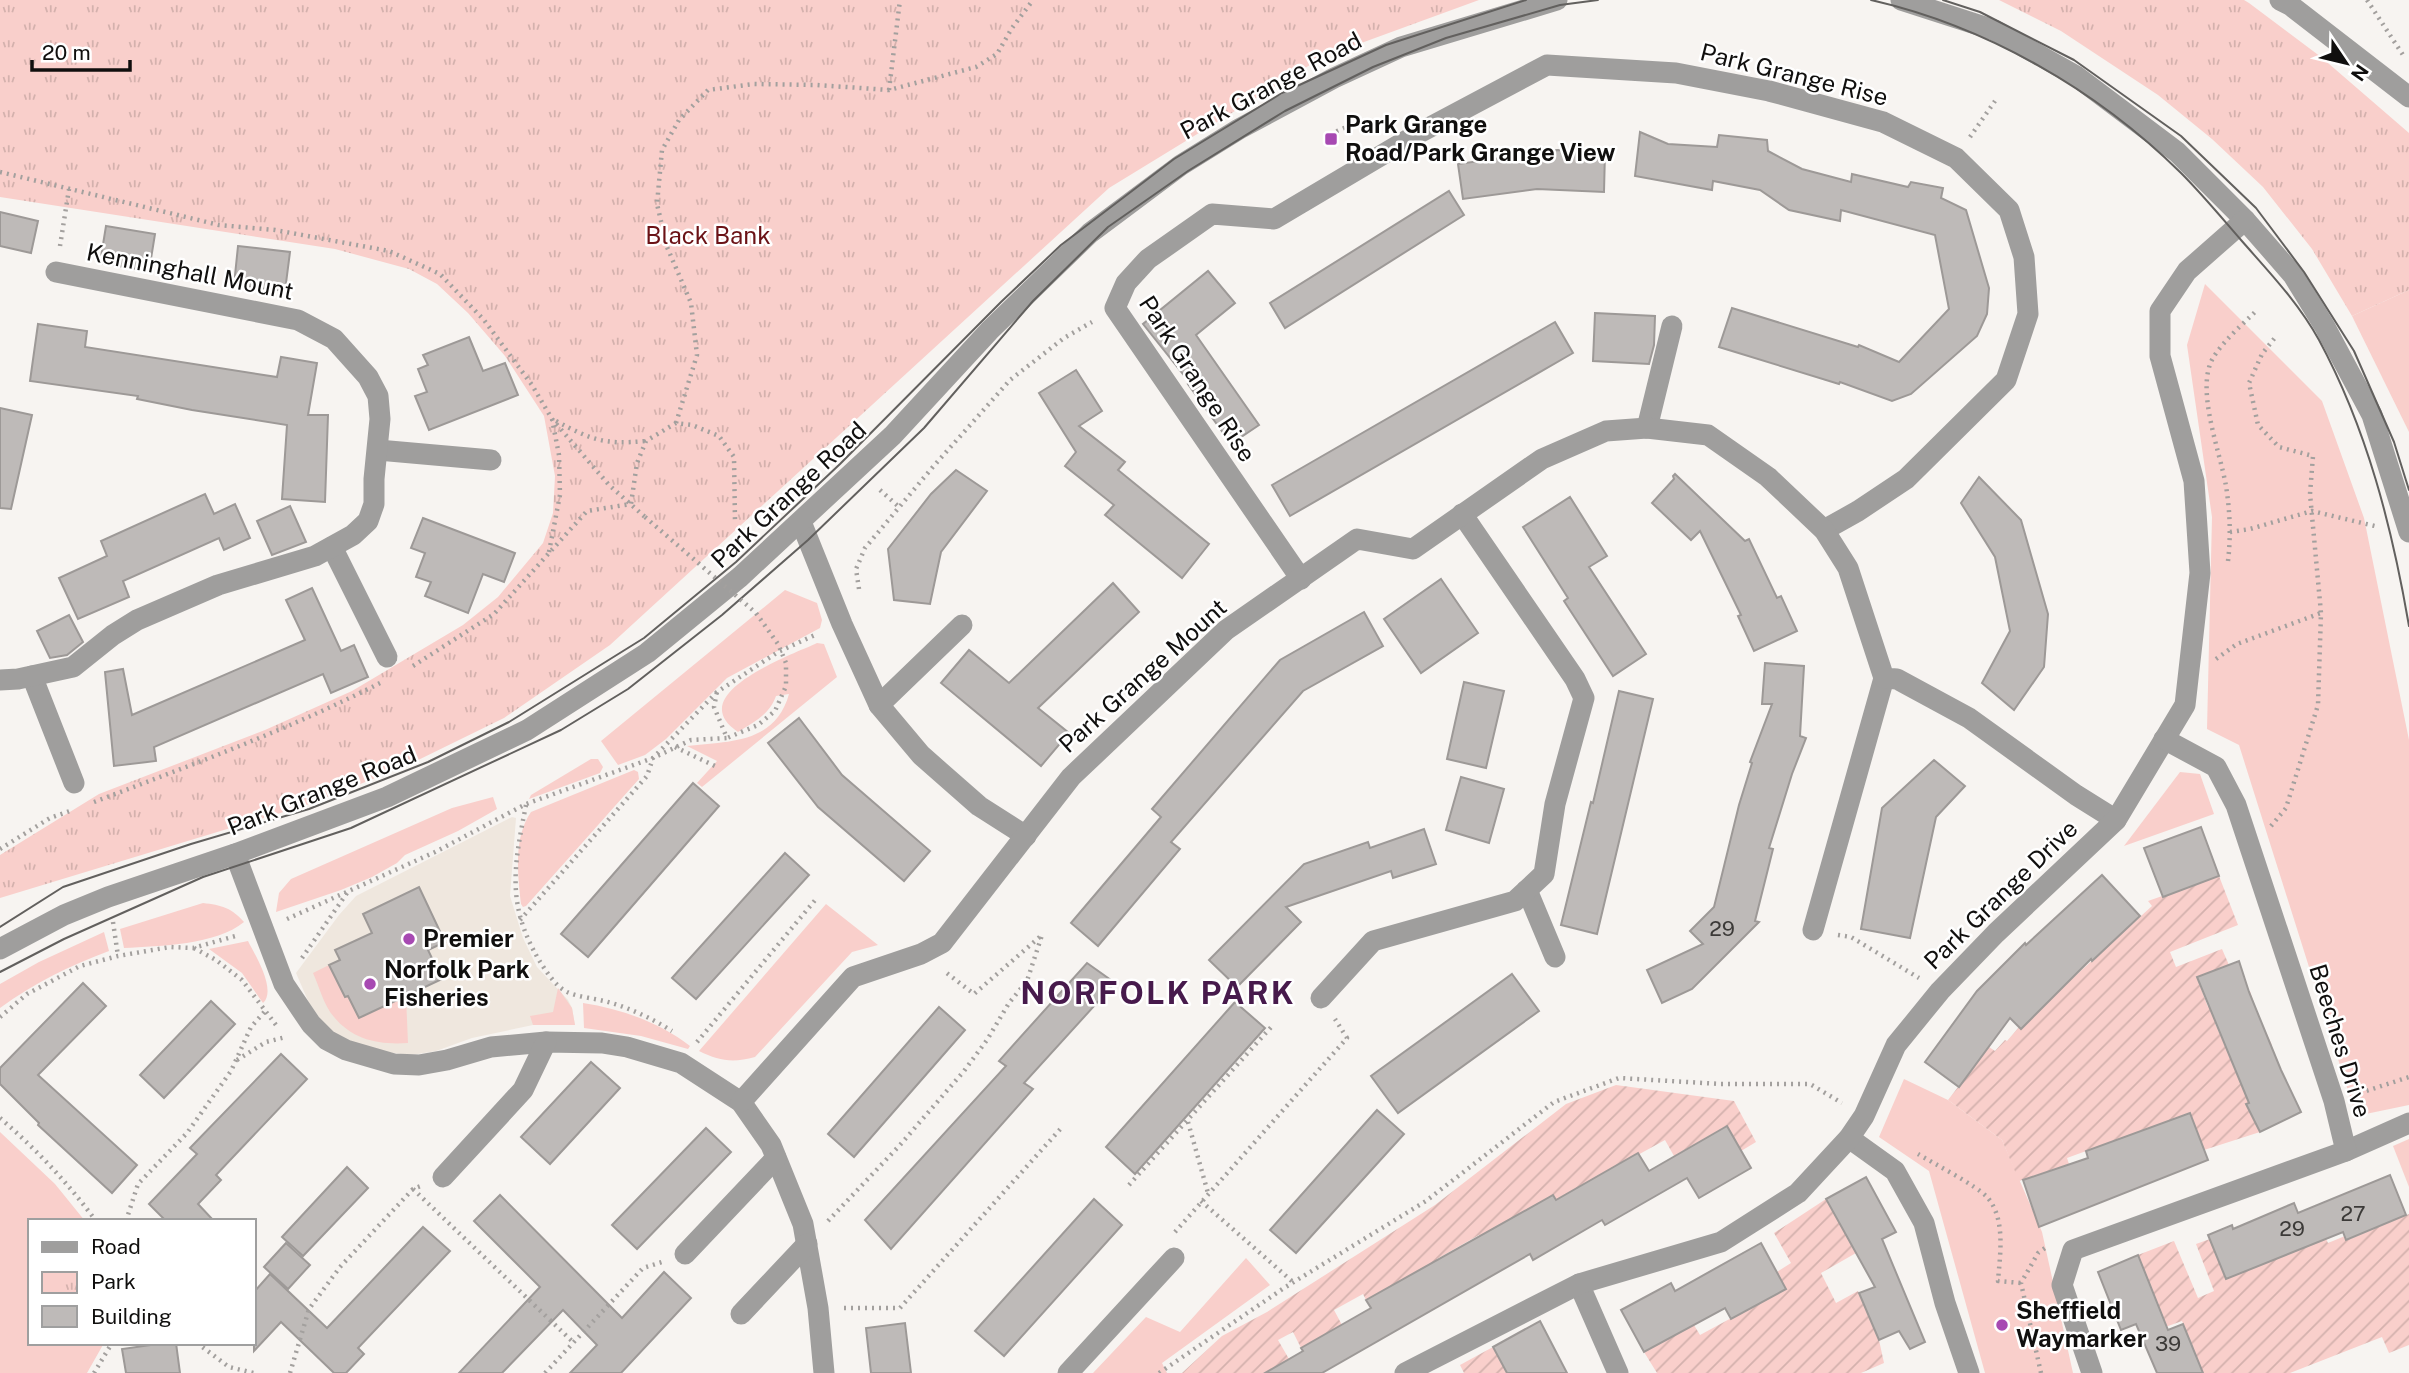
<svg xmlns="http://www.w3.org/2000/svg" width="2409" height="1373" viewBox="0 0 2409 1373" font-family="'Public Sans',sans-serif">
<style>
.built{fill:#efe7de}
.grass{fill:#f9cfcb}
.park{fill:url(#park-tufts)}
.garden{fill:url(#garden-furrows)}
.building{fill:#bebab8;stroke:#9d9997;stroke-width:2}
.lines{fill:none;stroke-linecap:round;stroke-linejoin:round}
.path{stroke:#a3a09e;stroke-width:4.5;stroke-dasharray:2 5;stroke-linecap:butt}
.minor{stroke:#9f9e9d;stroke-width:21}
.tram{stroke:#62605e;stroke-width:2}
.path-bridge{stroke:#a3a09e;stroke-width:4.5;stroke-dasharray:2 5;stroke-linecap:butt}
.poi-dot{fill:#a749b2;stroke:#fff;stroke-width:2.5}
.labels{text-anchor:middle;stroke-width:5;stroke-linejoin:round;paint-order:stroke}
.number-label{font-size:21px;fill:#3c3a38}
.street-label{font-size:24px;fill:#100f0e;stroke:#fff}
.poi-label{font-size:24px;font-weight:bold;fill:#100f0e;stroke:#fff;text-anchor:start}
.park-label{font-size:24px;fill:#6b1216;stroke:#fff}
.district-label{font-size:32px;font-weight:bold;letter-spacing:2px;fill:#471a4c;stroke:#fff}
</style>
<defs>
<pattern id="park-tufts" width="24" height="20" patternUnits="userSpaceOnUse" patternTransform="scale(1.75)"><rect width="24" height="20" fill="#f9cfcb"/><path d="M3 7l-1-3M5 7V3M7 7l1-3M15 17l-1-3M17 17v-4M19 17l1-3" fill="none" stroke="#d4b1ad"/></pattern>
<pattern id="garden-furrows" width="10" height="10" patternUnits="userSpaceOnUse" patternTransform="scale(1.75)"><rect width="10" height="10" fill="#f9cfcb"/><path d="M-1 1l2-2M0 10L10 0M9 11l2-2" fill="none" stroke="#d4b1ad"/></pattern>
</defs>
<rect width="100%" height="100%" fill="#f7f4f1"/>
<path class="built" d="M512,817L516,818L510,896L523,938L537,967L568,1000L572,1008L575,1025H533L472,1038L436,1051L412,1055L364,1050L328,1030L309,1003L296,973L339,915L356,896Z"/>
<g class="grass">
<path d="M2205,284L2322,401L2364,518L2409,740V1105L2356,1116L2239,745L2207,729L2212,517L2187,345Z"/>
<path d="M2409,290V432L2352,316Z"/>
<path d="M785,590L817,603L822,620L820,628L727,678L666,739L645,755L618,765L601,741Z"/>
<path d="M817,643L824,644L837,677L702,787L697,783L717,761L687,746C729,741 775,744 789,694L776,696C769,715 755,721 738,732C681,694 792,655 817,643Z"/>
<path d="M591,759H598L603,767L600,773L529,799L531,795Z"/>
<path d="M634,770L638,772L639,779L526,906L523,907L521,904C518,875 513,838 531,812Z"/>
<path d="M2180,772L2200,774L2214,814L2124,846Z"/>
<path d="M493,797L497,809L458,831L405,855L397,863L372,877L341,890L276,912L279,893L291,879L452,808Z"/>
<path d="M203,903C221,905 232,908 244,922C216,945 160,946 124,948L120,929Z"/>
<path d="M826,904L878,945L852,952L755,1057C733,1063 719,1061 699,1051Z"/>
<path d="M104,932L109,951C69,966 34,983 0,1008V984L39,962Z"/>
<path d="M248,941C255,955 277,990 263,1003L242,973L209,949Z"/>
<path d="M329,965L345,997L348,996L359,1018L406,996L408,1043C379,1045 353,1040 334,1017C324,1006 319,986 313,973Z"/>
<path d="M558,988L572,1008L575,1025H533L530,1016L553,1012Z"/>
<path d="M583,1003C621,1009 659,1022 690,1046L688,1049L641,1036L584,1028Z"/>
<path d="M1904,1079L1948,1100L2002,1140L2042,1232L2073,1373H1985L1929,1171L1879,1137Z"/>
<path d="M0,1132L55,1184L85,1221H30V1343H104L87,1373H0Z"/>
<path d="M2409,1139V1187L2393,1146Z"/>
<path d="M1246,1258L1270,1285L1162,1363L1167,1373H1093L1146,1317L1180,1332Z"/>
</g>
<g class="park">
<path d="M0,0H1479L1323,57L1109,188L610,645L504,718L410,764L313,803L0,898V855L99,794L265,730L352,691L463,625L498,597L543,543L553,513L555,476L544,416L505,356L468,313L437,284L409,269L335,249L0,197Z"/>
<path d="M1999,0H2244L2249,3L2321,57L2409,133V290L2352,316L2312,249L2263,187L2212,139L2158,95L2061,31Z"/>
</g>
<g class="garden">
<path d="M2219,876L2238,925L2170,952L2176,967L2222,949L2229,965L2197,978L2208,1007L2250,991L2255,1006L2215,1023L2225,1046L2265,1030L2272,1045L2232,1063L2242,1086L2261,1079L2267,1094L2247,1104L2260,1132L2204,1150L2190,1113L2067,1158L2069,1164L2019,1181L2002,1140L1948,1100L1989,1047L1995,1051L2005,1040L2007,1041L2019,1027L2152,906L2148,901Z"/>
<path d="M1616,1085L1734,1101L1756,1142L1741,1151L1726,1126L1674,1156L1665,1140L1556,1200L1553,1195L1480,1237L1479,1235L1437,1259L1439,1264L1407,1277L1366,1300L1363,1294L1334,1310L1342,1325L1301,1348L1293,1332L1278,1340L1289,1359L1265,1373H1182L1222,1336L1267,1312L1435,1205L1566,1104Z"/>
<path d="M1826,1199L1856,1253L1821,1273L1836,1303L1858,1291L1879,1340L1884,1363L1861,1373H1657L1644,1352L1694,1325L1700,1335L1785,1289L1777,1272L1791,1263L1774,1233Z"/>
<path d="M2409,1214V1345L2389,1353L2382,1337L2290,1373H2203L2182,1321L2157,1330L2138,1255L2174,1241L2198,1298L2214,1291L2196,1244L2210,1239L2226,1279L2326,1239L2328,1243L2345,1236L2347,1240Z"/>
<path d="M1493,1347L1507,1373H1464L1460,1365Z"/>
</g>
<g class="building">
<path d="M1640,132L1668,144L1717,147L1719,135L1767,140L1768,151L1802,169L1851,182L1852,174L1908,187L1911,182L1943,188L1941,198L1966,210L1989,288L1987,314L1977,336L1911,394L1892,401L1840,382L1839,384L1719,347L1732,308L1858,347L1859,345L1899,362L1949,309L1935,235L1841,210L1840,221L1789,210L1760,190L1713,181L1712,190L1635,176Z"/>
<path d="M1557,150L1605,152L1604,192L1537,189L1463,199L1458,164Z"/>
<path d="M1449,191L1464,215L1285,328L1270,303Z"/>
<path d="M0,212L38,221L31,253L0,246Z"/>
<path d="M106,226L155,234L149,271L100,263Z"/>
<path d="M238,246L290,252L285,291L234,285Z"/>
<path d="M1208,271L1235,303L1196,335L1259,425L1231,444L1188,384L1190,383L1143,324Z"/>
<path d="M1595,313L1655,316L1654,345L1649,364L1593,361Z"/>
<path d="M1555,322L1573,353L1290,516L1272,485Z"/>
<path d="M38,324L87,331L85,347L277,377L281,357L317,363L308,415H328L325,502L282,499L287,425L192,410L137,399L138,396L30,381Z"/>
<path d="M469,337L483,371L505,363L518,395L429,430L415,396L427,392L418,369L428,365L423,355Z"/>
<path d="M1076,370L1102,411L1079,426L1125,462L1118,470L1209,544L1182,578L1105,515L1114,505L1065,466L1076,452L1039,393Z"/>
<path d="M0,408L32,415L11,509L0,508Z"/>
<path d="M956,470L987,491L941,552L930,604L894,600L888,549L931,494Z"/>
<path d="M1675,474L1745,541L1749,539L1777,598L1781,596L1797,631L1754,651L1738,616L1741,615L1700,531L1691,540L1652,503L1674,479L1673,476Z"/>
<path d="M1979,477L2021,520L2048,614L2044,667L2014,710L1982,683L2010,631L1995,557L1961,503Z"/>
<path d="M205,494L214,514L235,504L250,538L224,550L219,538L123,581L129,597L78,619L59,578L107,556L101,541Z"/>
<path d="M1570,497L1607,556L1589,567L1646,654L1613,676L1564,601L1568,598L1523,527Z"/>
<path d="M290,506L306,542L272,555L257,521Z"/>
<path d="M423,518L515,553L504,582L483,574L468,613L425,596L431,582L416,577L425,553L411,548Z"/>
<path d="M1441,579L1478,633L1421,673L1384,619Z"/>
<path d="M1113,583L1139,612L1038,708L1069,733L1041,766L941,683L969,650L1009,683Z"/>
<path d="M312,588L341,651L354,645L368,677L331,693L323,674L154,747L156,761L114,766L105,672L123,669L132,715L305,640L286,600Z"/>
<path d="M1364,612L1383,646L1303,691L1171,842L1180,849L1098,946L1071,923L1161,817L1152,809L1280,660Z"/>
<path d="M69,615L83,642L67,655L50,658L37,631Z"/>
<path d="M1765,663L1804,666L1800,736L1806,738L1792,774L1769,848L1773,849L1755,921L1759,922L1692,989L1662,1003L1647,970L1703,944L1690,931L1714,907L1739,805L1752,763L1750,762L1772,704H1762Z"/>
<path d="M1464,682L1504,691L1486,768L1447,759Z"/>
<path d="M1619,691L1653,699L1597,934L1561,925L1591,802L1593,803Z"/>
<path d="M799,718L842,775L930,851L904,881L818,807L768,743Z"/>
<path d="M1934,760L1965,786L1936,817L1910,938L1861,929L1882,808Z"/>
<path d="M1461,777L1504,789L1489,843L1446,830Z"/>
<path d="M693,783L719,806L588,957L561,934Z"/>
<path d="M2201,827L2219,876L2163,897L2144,848Z"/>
<path d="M1424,829L1436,864L1393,878L1391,871L1286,907L1301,922L1237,987L1209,960L1304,864L1368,842L1370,848Z"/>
<path d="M785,853L809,875L696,999L672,978Z"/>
<path d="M2102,875L2140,916L2092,961L2091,959L2021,1029L2010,1018L1959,1087L1925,1062L1977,991L2025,943L2026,945Z"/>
<path d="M419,887L445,942L428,950L442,979L359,1018L348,996L345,997L329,965L340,960L335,950L372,933L363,914Z"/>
<path d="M2239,961L2249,992L2281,1070L2301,1112L2260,1132L2246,1104L2249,1103L2197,977Z"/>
<path d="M1087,963L1115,983L1024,1083L1033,1089L891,1249L865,1220L1006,1066L999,1061Z"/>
<path d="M1512,974L1539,1011L1398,1113L1371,1076Z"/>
<path d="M83,983L106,1006L38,1075L137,1165L112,1193L38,1125L39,1123L0,1084V1068Z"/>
<path d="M211,1001L235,1024L164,1098L140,1075Z"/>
<path d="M1235,1002L1265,1028L1135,1174L1106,1147Z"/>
<path d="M939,1007L965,1030L854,1157L828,1134Z"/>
<path d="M281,1054L307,1079L216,1175L221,1180L198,1204L214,1221H166L149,1204L197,1154L190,1148Z"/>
<path d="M591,1062L620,1088L550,1164L521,1137Z"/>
<path d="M1377,1110L1404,1134L1296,1253L1270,1230Z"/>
<path d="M2190,1113L2208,1160L2039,1227L2023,1180L2088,1158L2086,1151Z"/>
<path d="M1727,1126L1751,1168L1699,1198L1687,1178L1605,1225L1602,1220L1533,1260L1530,1254L1322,1373H1265L1303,1351L1301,1348L1371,1308L1366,1300L1553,1195L1556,1200L1638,1153L1649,1171Z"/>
<path d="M706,1128L731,1152L637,1249L612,1225Z"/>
<path d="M347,1167L368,1188L303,1256L282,1237Z"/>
<path d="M2390,1175L2406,1215L2346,1240L2343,1232L2226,1279L2208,1235L2232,1225L2233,1229L2294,1203L2298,1213Z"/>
<path d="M1866,1177L1896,1232L1882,1239L1925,1342L1910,1349L1899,1331L1879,1340L1859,1293L1875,1287L1826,1199Z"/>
<path d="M500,1195L622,1318L664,1272L691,1298L621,1373H570L597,1345L563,1310L502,1373H459L540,1287L474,1221Z"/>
<path d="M1094,1199L1122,1225L1004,1356L975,1331Z"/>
<path d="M423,1227L450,1251L358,1348L364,1354L346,1373H334L281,1322L254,1351V1292L270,1274L327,1328Z"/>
<path d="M286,1243L310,1265L288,1289L264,1267Z"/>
<path d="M1761,1243L1786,1289L1731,1319L1725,1308L1644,1352L1621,1310L1671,1283L1675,1291Z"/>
<path d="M2138,1255L2168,1330L2183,1324L2203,1373H2157L2136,1324L2121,1330L2098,1272Z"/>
<path d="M1540,1321L1567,1373H1507L1493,1347Z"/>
<path d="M905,1323L911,1373H871L866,1328Z"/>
<path d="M165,1343H176L180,1373H126L122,1349Z"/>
</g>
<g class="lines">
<g class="path">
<path d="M2367,0L2405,58"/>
<path d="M889,90L900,0"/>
<path d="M1330,134L1358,122L1366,136"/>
<path d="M1970,137L1995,101"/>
<path d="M0,172L219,225L275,230L389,251L440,274L484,320L532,385L552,419L609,485L645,517"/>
<path d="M60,246L69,189"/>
<path d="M556,421C592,440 604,445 646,441"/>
<path d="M676,423L697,355L691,303L667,247L657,204L662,150L679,120L708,90L754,84L817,85L889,90L976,67L997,54L1012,28L1033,0"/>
<path d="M880,490L899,507"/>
<path d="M2230,532L2250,529L2312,511L2379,527"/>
<path d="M549,552L560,495L559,455L552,419"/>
<path d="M2228,561C2231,536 2230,511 2226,486C2220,451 2195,389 2213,358C2224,340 2242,325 2257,310"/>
<path d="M859,589L856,569L865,548L932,468L1010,380L1064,338L1092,322"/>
<path d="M2216,659L2237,644L2321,613"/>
<path d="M413,666L494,614L587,511L631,504L637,463L646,441L676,423L692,425L719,436L734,457L735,522"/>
<path d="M675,747L715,766"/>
<path d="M94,802C191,765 288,730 380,683"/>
<path d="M526,805C514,866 506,904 539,960C546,971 555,986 567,992C578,997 592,998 604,1001C628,1007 651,1018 672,1031"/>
<path d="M2271,826L2286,808L2318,705L2321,613L2310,494L2313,456L2279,447L2258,425L2249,383L2262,354L2277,335"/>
<path d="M0,849L50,818L70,811"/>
<path d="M287,919L435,852L526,804L653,758L691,740L727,738L714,707L717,692"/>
<path d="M520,920L647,776L653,758L717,692L778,652L817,634"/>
<path d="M113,922L118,956"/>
<path d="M1838,935L1851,937L1919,978"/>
<path d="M194,948L216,960L242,980L276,1025"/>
<path d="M302,958L347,893"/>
<path d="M0,1017L27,994L80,966L118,956L170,947L193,948L239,935"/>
<path d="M697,1042L816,899"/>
<path d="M237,1060L266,1042L286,1037"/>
<path d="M2360,1093L2409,1077"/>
<path d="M0,1118C36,1149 68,1183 96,1221"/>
<path d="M1188,1122L1208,1193"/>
<path d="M1918,1154C1933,1163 1977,1186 1987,1197C2006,1218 2000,1255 1998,1281L2021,1283"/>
<path d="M1129,1185L1273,1025"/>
<path d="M413,1189L574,1343"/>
<path d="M1201,1201L1294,1283"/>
<path d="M126,1221L138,1184L187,1133L231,1071L251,1027L266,1010"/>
<path d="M828,1221L900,1145L964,1071L987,1040L1009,1003L1027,981L1042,935L974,994L944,971"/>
<path d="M1175,1232L1347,1038L1335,1019"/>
<path d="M844,1308H900L1063,1126"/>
<path d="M197,1343L229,1367L254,1373"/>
<path d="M94,1373L112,1343"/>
<path d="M290,1373L309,1309L340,1267L413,1189L421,1186"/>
<path d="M545,1373L643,1268L662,1262"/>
<path d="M1159,1373L1284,1288L1426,1201L1554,1102L1619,1078L1721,1084H1810L1842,1103"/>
<path d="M2041,1373L2021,1283L2038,1253L2045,1248"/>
</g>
<g class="minor">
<path d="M1901,0L1994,30L2076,76L2177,152L2245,220L2293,275L2325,327L2372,415L2409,532"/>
<path d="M2280,0L2290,5L2409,97"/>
<path d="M1647,428L1672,326"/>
<path d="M378,450L491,460"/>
<path d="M801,522L842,624L879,705L921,755L979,806L1026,836"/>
<path d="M332,547L387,657"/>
<path d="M1301,579L1115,308L1126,283L1148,259L1212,214L1274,219L1419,133L1547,65L1676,73L1769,91L1883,122L1956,158L2009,210L2024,257L2028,314L2006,380L1906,479L1858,511L1824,530"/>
<path d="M32,676L74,783"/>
<path d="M0,680L18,679L73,667L113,635L137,620L218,585L315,556L353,535L368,521L374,504V479L380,419L378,396L368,377L334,339L298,320L56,272"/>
<path d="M879,705L962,625"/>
<path d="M235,854L284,984L311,1024L327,1040L346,1050L394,1064L419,1065L447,1060L491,1047L546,1042L602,1043L627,1047L681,1063L741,1102L771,1145L803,1224L818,1308L824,1373"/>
<path d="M1527,890L1555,957"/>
<path d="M1813,930L1884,678"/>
<path d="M0,949L64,915L108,897L235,854L387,797L527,730L647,653L740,577L892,436L989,331L1090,233L1181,165L1239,129L1334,78L1401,47L1557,0"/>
<path d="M1321,998L1373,941L1515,901L1544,874L1555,804L1584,698L1575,679L1462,514"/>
<path d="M741,1102L853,977L921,954L942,943L1071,777L1226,630L1357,539L1413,549L1542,459L1606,431L1647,428L1708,435L1768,477L1824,530L1848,568L1884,678L1897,679L1969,718L2076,795L2116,820"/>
<path d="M1849,1138L1895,1171L1924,1223L1945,1303L1969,1373"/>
<path d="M2346,1151L2409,1123"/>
<path d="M443,1177L523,1090L546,1042"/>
<path d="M685,1254L776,1158"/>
<path d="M1579,1284L1618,1373"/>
<path d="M741,1314L807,1244"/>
<path d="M1068,1373L1174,1258"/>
<path d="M1405,1373L1579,1284L1721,1242L1798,1193L1849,1138L1864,1116L1896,1045L1940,991L1996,933L2116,820L2185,705L2200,573L2194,481L2160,356V311L2187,271L2245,220"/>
<path d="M2092,1373L2062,1285L2073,1250L2346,1151L2334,1101L2236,805L2216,767L2164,739"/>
</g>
<g class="tram">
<path d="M1871,0C1986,26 2097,90 2181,173C2202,194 2221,217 2241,240C2269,272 2298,302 2319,340C2367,429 2392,527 2409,626"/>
<path d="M1943,0L1980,12L2074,60L2181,136L2256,208L2304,272L2354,351L2394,442L2409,490"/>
<path d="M0,927L63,887L191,844L309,809L428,762L509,722L644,638L736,562L840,464L1001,302L1061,245L1174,159L1282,93L1386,45L1526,0"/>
<path d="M0,972L64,939L203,877L351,828L561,730L628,689L722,615L808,540L924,428L1033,301L1108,227L1188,171L1285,111L1373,67L1446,38L1560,5L1598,0"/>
</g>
<path class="path-bridge" d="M645,517L756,613L778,644L786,663V686L775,711L758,725L727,738"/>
</g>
<g class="poi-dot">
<rect x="1324" y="132" width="14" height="14" rx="3.5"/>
<circle cx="409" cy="939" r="7"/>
<circle cx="370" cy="984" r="7"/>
<circle cx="2002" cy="1325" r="7"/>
</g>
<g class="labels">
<g class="number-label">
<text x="1722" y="936">29</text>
<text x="2353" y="1221">27</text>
<text x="2292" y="1236">29</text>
<text x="2168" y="1351">39</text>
</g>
<g class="street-label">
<text transform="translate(1794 75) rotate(14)" y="8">Park Grange Rise</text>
<text transform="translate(1271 86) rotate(-28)" y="8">Park Grange Road</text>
<text transform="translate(190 272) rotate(11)" y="8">Kenninghall Mount</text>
<text transform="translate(1197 379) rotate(57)" y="8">Park Grange Rise</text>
<text transform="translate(789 495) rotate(-43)" y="8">Park Grange Road</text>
<text transform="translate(1143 676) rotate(-42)" y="8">Park Grange Mount</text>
<text transform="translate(322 791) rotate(-22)" y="8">Park Grange Road</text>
<text transform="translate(2001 895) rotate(-44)" y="8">Park Grange Drive</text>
<text transform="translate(2340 1041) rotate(73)" y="8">Beeches Drive</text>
</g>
<g class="poi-label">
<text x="1345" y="133">Park Grange<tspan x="1345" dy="28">Road/Park Grange View</tspan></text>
<text x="423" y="947">Premier</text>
<text x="384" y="978">Norfolk Park<tspan x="384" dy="28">Fisheries</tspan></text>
<text x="2016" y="1319">Sheffield<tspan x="2016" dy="28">Waymarker</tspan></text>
</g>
<g class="park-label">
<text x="708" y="244">Black Bank</text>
</g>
<g class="district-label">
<text x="1158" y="1004">NORFOLK PARK</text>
</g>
</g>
<rect x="28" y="1219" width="228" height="126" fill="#ffffff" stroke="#9f9f9f" stroke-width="2"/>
<rect x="42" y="1242" width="35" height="10" fill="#9f9e9d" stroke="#9f9f9f" stroke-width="2"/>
<text x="91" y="1254" font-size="21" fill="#100f0e">Road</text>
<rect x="42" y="1272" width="35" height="21" fill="url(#park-tufts)" stroke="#9f9f9f" stroke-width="2"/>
<text x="91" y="1289" font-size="21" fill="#100f0e">Park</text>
<rect x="42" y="1306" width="35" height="21" fill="#bebab8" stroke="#9f9f9f" stroke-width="2"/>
<text x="91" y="1324" font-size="21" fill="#100f0e">Building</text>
<g transform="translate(2346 63) rotate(125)" stroke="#ffffff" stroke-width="5" paint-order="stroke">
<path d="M0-5L12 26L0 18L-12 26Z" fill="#100f0e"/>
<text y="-10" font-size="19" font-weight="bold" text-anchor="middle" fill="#100f0e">N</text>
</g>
<path d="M32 60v10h98v-10" fill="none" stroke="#100f0e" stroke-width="3.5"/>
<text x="42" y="60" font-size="21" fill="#100f0e" stroke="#ffffff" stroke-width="5" paint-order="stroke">20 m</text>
</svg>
